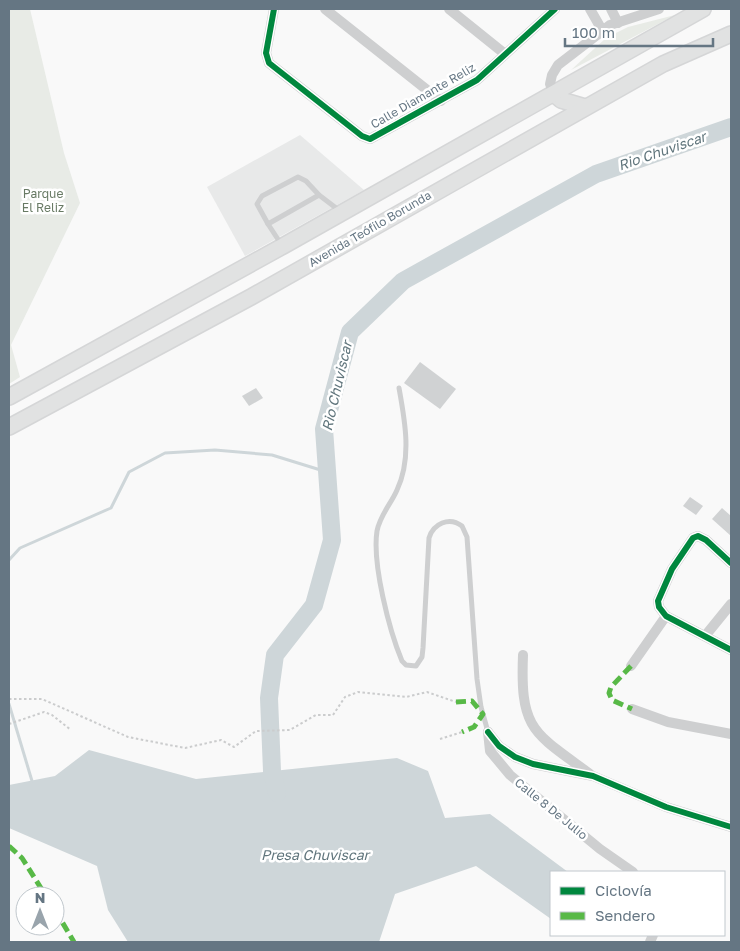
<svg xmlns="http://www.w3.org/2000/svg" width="740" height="951" viewBox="0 0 740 951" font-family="'Golos Text',sans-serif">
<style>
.built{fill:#e8e9e9}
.green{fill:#e8ebe6}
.water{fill:#ced6d9}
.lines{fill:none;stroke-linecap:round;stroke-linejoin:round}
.stream{stroke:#ced6d9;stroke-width:3}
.river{stroke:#ced6d9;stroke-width:18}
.building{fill:#d0d2d3}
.primary-casing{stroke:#d5d6d7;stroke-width:18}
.path{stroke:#cbcccd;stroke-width:2;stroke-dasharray:2.5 2.5;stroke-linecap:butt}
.lane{stroke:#cecfd0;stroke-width:5}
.street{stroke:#cecfd0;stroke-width:10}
.primary{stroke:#e1e2e2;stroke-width:15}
.quiet{stroke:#58b947;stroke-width:5;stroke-dasharray:10 5;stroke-linecap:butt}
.cycleway-casing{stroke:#fff;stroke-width:9}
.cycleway{stroke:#00873e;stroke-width:6}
.labels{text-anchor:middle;stroke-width:5;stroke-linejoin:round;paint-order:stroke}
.street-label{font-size:12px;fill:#657683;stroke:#fff}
.park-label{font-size:12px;fill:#687a64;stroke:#fff}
.water-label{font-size:14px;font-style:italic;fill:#60757c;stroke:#fff}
</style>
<rect width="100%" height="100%" fill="#f9f9f9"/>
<path class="built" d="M300,135L364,190L245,256L207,187Z"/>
<g class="green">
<path d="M9,9H30L64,153L80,203L11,345L20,377L9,384Z"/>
<path d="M675,15L571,70L606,38L628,27Z"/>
</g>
<path class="water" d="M89,750L196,779L397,758L428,771L445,818L490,814L568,872H551V919L476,866L395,894L379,942H128L108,910L97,866L9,828V785L55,776Z"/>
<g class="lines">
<g class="stream">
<path d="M9,560L20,548L111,508L129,472L165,453L215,450L272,455L327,472"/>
<path d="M9,704L32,781"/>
</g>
<path class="river" d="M277,793L272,771L269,698L275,655L314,605L332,540L324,429L350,332L403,281L596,174L731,127"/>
</g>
<g class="building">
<path d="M420,362L456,389L440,409L404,383Z"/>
<path d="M256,388L263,398L249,406L242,396Z"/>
<path d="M690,497L703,506L696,515L683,506Z"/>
<path d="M722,508L731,516V536L712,519Z"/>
</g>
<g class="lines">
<g class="primary-casing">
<g id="primary">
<path d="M554,94L561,100L585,107"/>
<path d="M9,397L283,246L703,9"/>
<path d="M9,427L251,297L663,64L731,34"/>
</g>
</g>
<g class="path">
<path d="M9,699H42L128,737L185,748L221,740L234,747L256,731L290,730L316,715H333L345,697L358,692L406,697L427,692L456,702"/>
<path d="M9,724L44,712L52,715L71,730"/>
<path d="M440,739L462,732"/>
</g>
<g class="lane">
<path d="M268,224L257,204L262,196L298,177L306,181L319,195"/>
<path d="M281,244L268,224L319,195L340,211"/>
<path d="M399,388C405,421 412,458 397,490C391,504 380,515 377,531C372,563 389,630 402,661L406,665L416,666L422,657L423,648L429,538C433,524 449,516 462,526L467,537L477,679L481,707L488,732"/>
</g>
<g class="street">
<path d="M274,9L266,53L269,63L362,136L370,139L477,80L555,9"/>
<path d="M325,9L441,101"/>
<path d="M449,9L505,54"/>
<path d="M590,9L602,30"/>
<path d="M611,9L618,23"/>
<path d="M554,94L550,84L552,75L558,65L610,25L659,9"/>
<path d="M731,563L706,540L698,536L693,538L672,569L658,601L659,607L666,616L731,650"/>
<path d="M705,636L731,604"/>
<path d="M523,655C520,730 533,732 590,774"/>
<path d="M631,666L666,616"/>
<path d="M632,709L668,722L731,734"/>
<path d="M488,732L499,746L515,757L533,764L593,776L666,807L731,827"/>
<path d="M488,732L490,751L510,775L600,849L633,872"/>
<path d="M650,942L653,935"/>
</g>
<use href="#primary" class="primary"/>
<g class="quiet">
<path d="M631,666L611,687L609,693L612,700L632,709"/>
<path d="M456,702L472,701L483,714L474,727L462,732"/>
<path d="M9,846L22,858L46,896"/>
<path d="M55,910L74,942"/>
</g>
<g class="cycleway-casing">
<g id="cycleway">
<path d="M274,9L266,53L269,63L362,136L370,139L477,80L555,9"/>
<path d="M731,563L706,540L698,536L693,538L672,569L658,601L659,607L666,616L731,650"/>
<path d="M488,732L499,746L515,757L533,764L593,776L666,807L731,827"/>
</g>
</g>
<use href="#cycleway" class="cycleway"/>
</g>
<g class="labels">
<g class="street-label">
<text transform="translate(423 96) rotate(-30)" y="4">Calle Diamante Reliz</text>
<text transform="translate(370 229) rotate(-30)" y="4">Avenida Teófilo Borunda</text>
<text transform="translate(551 809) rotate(39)" y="4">Calle 8 De Julio</text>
</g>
<g class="park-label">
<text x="43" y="198">Parque<tspan x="43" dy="14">El Reliz</tspan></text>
</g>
<g class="water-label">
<text transform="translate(662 151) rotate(-19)" y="5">Rio Chuviscar</text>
<text transform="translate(337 386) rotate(-77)" y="5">Rio Chuviscar</text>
<text x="315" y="860">Presa Chuviscar</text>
</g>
</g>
<rect width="740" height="951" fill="none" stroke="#657683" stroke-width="20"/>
<rect x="550" y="871" width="175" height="65" fill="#ffffff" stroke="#c1c8cd"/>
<rect x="560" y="887" width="25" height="8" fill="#00873e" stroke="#c1c8cd"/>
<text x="595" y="896" font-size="15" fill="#657683">Ciclovía</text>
<rect x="560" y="912" width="25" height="8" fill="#58b947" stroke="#c1c8cd"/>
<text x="595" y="921" font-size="15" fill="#657683">Sendero</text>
<g transform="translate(40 911)"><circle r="24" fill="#ffffff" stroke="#c1c8cd"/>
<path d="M0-4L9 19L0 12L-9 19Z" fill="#99a4ac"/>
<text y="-8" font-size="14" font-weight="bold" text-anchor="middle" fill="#657683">N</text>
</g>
<path d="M565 38v8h148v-8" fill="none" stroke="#657683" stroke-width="2.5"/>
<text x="572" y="38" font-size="15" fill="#657683" stroke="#ffffff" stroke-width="4" paint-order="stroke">100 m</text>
</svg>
